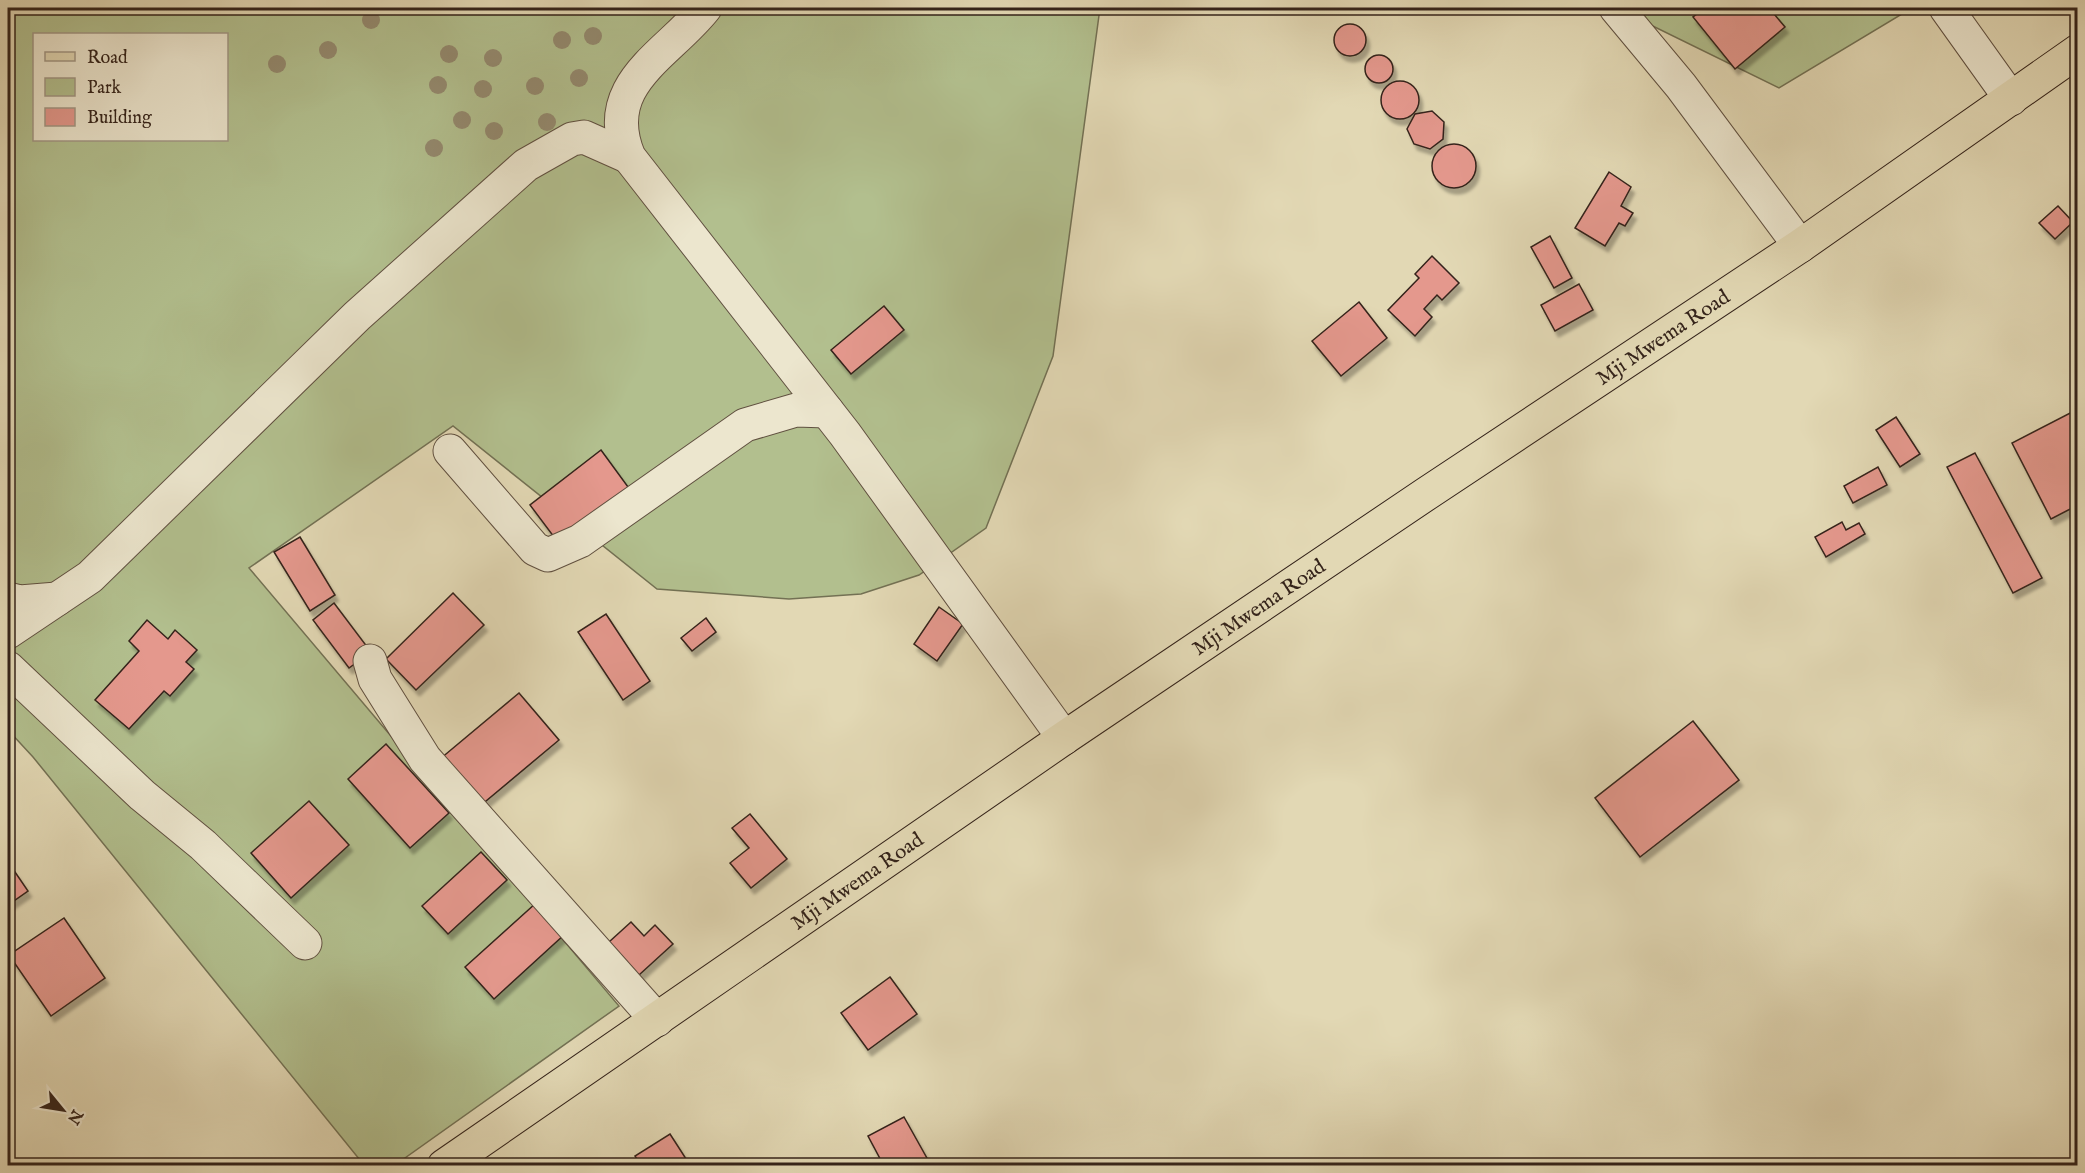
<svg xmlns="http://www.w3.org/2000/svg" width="2085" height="1173" viewBox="0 0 2085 1173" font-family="'IM FELL English',serif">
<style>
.green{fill:#b2bf8e;stroke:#737154;stroke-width:1.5;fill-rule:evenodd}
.building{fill:#e4988d;stroke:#34231a;stroke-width:1.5;filter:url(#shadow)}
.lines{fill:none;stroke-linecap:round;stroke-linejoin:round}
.minor-casing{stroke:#605040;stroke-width:35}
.major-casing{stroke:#34231a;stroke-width:35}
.minor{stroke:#ece6ce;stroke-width:33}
.major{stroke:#e2d8b4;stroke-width:33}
.tree{fill:#948a6f}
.labels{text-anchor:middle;stroke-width:4.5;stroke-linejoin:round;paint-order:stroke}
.street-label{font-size:21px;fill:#34231a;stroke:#ece6ce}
</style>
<defs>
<filter id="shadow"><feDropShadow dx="3.5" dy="6" stdDeviation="1.5" flood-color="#0004"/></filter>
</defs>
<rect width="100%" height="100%" fill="#e2d8b4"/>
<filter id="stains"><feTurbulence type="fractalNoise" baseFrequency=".00333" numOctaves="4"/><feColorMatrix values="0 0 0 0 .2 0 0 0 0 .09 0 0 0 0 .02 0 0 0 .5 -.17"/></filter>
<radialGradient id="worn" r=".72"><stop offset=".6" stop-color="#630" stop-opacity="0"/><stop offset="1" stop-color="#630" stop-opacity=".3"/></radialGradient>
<g class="green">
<path d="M8,8H1100L1053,356L986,528L919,575L861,594L789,599L657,589L453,426L249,568L619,1006L395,1165H364L33,757L8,730ZM34,34H226V140H34Z"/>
<path d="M1616,8H1912L1779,88Z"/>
</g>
<g class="building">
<path d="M1705,8H1769L1785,27L1735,69L1693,17Z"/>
<circle cx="1350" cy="40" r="16"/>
<circle cx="1379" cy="69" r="14"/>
<circle cx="1400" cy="100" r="19"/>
<path d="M1432,111L1444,122L1443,139L1430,149L1414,144L1407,129L1415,114Z"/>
<circle cx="1454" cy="166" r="22"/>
<path d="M1609,172L1631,187L1621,206L1633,213L1625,226L1619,223L1605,246L1575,228Z"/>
<path d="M2058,206L2073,222L2055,239L2039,223Z"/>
<path d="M1550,236L1572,278L1554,288L1531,247Z"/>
<path d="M1432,256L1459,283L1442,300L1437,295L1424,309L1432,317L1415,336L1388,310L1419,278L1415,274Z"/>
<path d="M1579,284L1593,310L1555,331L1541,305Z"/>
<path d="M1359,302L1387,338L1341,376L1312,341Z"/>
<path d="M884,306L904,330L851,374L831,350Z"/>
<path d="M2078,409V505L2051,519L2012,443Z"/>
<path d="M1896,417L1920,454L1900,467L1876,430Z"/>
<path d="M601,450L631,491L560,545L530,505Z"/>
<path d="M1975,453L2042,578L2013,593L1947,467Z"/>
<path d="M1878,467L1887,485L1853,503L1844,486Z"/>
<path d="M1842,522L1846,530L1859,523L1865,534L1826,557L1815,537Z"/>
<path d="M300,537L335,595L310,611L274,552Z"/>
<path d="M453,593L484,625L416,690L386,659Z"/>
<path d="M334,603L371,652L349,668L313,620Z"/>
<path d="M939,607L963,624L937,661L914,644Z"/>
<path d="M606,614L650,681L623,700L578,632Z"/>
<path d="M706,618L716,632L692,651L681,638Z"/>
<path d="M147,620L168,639L175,630L197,650L186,662L194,669L170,696L164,691L129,729L95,700L139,651L129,641Z"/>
<path d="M519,693L559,740L480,806L440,759Z"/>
<path d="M1693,721L1739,780L1640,857L1595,798Z"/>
<path d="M386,744L449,813L410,848L348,779Z"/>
<path d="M309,801L349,845L291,898L251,853Z"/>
<path d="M750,814L787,859L751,888L730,863L749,848L732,828Z"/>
<path d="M481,852L507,880L448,934L422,906Z"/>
<path d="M15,872L28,891L8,905V877Z"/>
<path d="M536,903L565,934L494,999L465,967Z"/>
<path d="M64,918L105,978L51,1016L9,955Z"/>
<path d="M631,922L644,936L655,925L673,944L639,975L609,942Z"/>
<path d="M890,977L917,1014L868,1050L841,1013Z"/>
<path d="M904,1117L928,1160L917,1166H884L868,1136Z"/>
<path d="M670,1134L690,1165L641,1166L635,1156Z"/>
</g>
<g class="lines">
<g class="minor-casing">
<g id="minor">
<path d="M705,8C668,55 598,84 629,157L845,434L1064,738"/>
<path d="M1616,8L1681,86L1800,246"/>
<path d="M1946,8L2011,99"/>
<path d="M450,451L535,549L548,555L580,541L745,425L796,410L827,411"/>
<path d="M8,599L20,602L57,599"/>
<path d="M8,632L90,577L357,316L526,165L572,139L584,137L629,157"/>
<path d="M370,661L375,679L425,759L657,1020"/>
<path d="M8,668L142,795L203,845L305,943"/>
</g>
</g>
<g class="major-casing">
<g id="major">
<path id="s1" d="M444,1166L1064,738L1426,494L1800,246L2078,51"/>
</g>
</g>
<use href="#minor" class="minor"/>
<use href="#major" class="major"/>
</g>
<g class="tree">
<circle cx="371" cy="20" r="9"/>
<circle cx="593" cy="36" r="9"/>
<circle cx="562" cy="40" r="9"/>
<circle cx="328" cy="50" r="9"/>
<circle cx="449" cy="54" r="9"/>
<circle cx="493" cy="58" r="9"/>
<circle cx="277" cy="64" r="9"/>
<circle cx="579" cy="78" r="9"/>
<circle cx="438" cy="85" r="9"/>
<circle cx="535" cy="86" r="9"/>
<circle cx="483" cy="89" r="9"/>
<circle cx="462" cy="120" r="9"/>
<circle cx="547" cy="122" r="9"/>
<circle cx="494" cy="131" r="9"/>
<circle cx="434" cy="148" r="9"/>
</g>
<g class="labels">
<g class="street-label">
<text dy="7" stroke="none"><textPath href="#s1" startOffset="1474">Mji Mwema Road</textPath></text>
<text dy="7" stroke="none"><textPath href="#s1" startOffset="988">Mji Mwema Road</textPath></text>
<text dy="7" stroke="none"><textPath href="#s1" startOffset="502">Mji Mwema Road</textPath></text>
</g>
</g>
<rect width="2085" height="1173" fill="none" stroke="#e2d8b4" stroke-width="30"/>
<rect x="9" y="9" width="2067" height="1155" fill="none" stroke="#34231a" stroke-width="3"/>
<rect x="15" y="15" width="2055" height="1143" fill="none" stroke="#34231a" stroke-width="1.5"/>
<rect x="33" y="33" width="195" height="108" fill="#ece6ce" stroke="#a29886" stroke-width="1.5"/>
<rect x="45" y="52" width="30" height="9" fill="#e2d8b4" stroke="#a29886" stroke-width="1.5"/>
<text x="87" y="63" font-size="18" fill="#34231a">Road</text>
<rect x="45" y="78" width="30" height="18" fill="#b2bf8e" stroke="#a29886" stroke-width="1.5"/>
<text x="87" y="93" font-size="18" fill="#34231a">Park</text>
<rect x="45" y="108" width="30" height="18" fill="#e4988d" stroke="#a29886" stroke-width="1.5"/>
<text x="87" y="123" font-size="18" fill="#34231a">Building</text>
<g transform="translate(63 1110) rotate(120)" stroke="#ece6ce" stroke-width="4.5" paint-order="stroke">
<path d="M0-4.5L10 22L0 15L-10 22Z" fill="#34231a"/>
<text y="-9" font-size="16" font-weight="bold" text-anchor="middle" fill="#34231a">N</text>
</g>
<rect width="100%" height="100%" filter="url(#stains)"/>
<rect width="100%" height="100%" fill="url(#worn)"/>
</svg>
